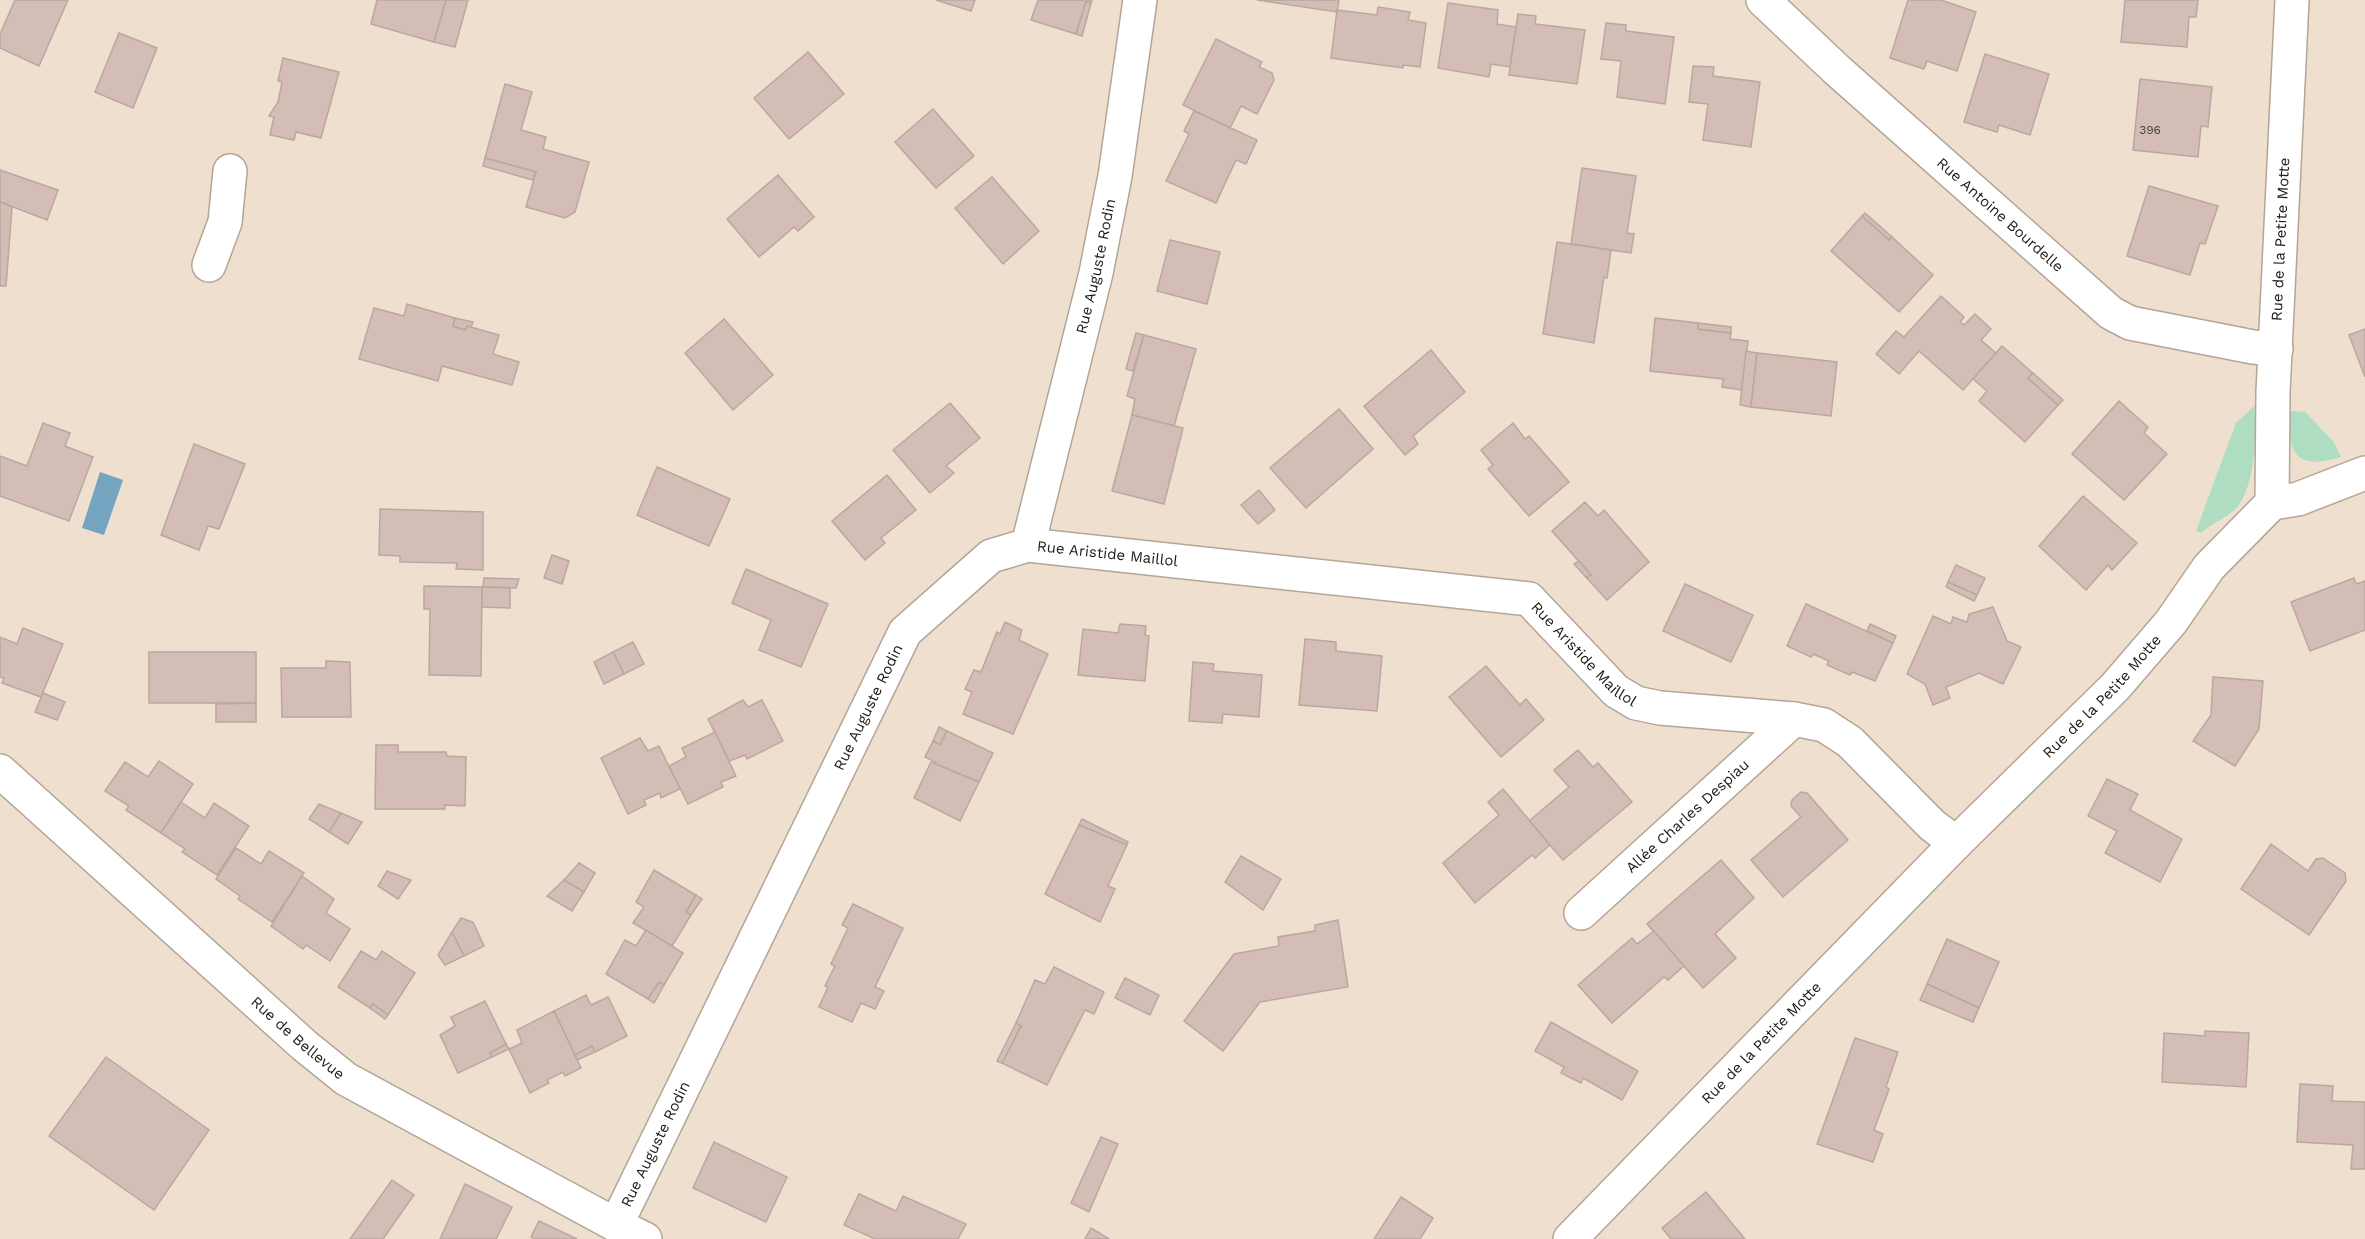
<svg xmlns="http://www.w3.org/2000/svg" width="2365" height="1239" viewBox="0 0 2365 1239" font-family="'Work Sans',sans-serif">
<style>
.green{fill:#afddc1}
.water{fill:#75a4c0}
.building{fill:#d3bdb6;stroke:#bca7a0;stroke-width:1.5}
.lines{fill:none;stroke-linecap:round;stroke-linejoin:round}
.minor-casing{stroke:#b4a597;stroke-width:36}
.minor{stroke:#fff;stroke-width:33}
.labels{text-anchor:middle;stroke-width:5;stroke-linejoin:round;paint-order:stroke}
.number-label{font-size:12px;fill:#4b423c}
.street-label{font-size:15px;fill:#1e1913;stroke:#fff}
</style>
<rect width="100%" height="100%" fill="#eedfcf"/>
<g class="green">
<path d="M2254,406C2257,431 2255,485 2238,506C2229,517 2212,523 2201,533L2196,531L2236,423Z"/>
<path d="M2289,411L2305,412L2333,441L2341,457C2294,471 2288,453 2289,411Z"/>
</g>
<path class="water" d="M100,472L123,480L104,535L82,528Z"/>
<g class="building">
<path d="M15,0H68L39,66L0,48V34Z"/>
<path d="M377,0H446L434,42L371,24Z"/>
<path d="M446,0H468L455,47L434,42Z"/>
<path d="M936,0H975L971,11Z"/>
<path d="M1038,0H1092L1091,3L1086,2L1076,34L1031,20Z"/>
<path d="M1257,0H1339L1337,12Z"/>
<path d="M1908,0H1941L1976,12L1957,71L1927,61L1924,69L1890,58Z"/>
<path d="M2125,0H2198L2196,17H2189L2187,47L2121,42Z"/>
<path d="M1086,2L1091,3L1082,36L1076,34Z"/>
<path d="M1448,3L1498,10L1497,24L1516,27L1510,67L1491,64L1489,77L1438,68Z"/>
<path d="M1378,7L1410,12L1408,20L1426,23L1420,67L1403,65V68L1331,58L1337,10L1377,15Z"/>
<path d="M1518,14L1536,16L1535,24L1585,30L1577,84L1509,75Z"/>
<path d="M1606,23L1626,25V31L1674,37L1665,104L1617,97L1621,61L1601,59Z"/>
<path d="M119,33L157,48L133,108L95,92Z"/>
<path d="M1216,39L1262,62L1259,67L1272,73L1274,80L1257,114L1241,106L1230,128L1183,105Z"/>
<path d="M808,52L844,94L789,139L754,98Z"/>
<path d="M1985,54L2049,74L2030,135L1999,125L1997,132L1964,122Z"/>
<path d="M283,58L339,72L321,138L296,132L294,140L270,135L274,117L269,116L278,102L282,82L278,81Z"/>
<path d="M1693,66L1714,67L1713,76L1760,82L1751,147L1703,140L1708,104L1689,102Z"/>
<path d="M2140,79L2212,87L2208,127L2201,126L2198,157L2133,150Z"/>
<path d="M505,84L532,92L521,130L546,137L543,149L589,162L575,212L565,218L526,207L536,172L485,158Z"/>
<path d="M933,109L974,156L936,188L895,142Z"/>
<path d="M1194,111L1257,140L1246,164L1236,160L1216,203L1166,181L1189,134L1184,131Z"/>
<path d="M485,158L536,172L533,180L483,166Z"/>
<path d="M1582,168L1636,176L1627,233L1634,234L1631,253L1571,244Z"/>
<path d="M0,170L58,190L47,220L0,202Z"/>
<path d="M778,175L814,217L798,231L794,227L759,257L727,219Z"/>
<path d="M992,177L1039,231L1003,264L955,208Z"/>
<path d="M2149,186L2218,206L2205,244L2200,243L2190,275L2127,256Z"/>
<path d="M0,202L12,207L6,286H0Z"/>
<path d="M1865,213L1892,237L1889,240L1862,216Z"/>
<path d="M1862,216L1889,240L1892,237L1933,275L1899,312L1831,251Z"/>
<path d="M1170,240L1220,252L1207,304L1157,291Z"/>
<path d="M1557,242L1611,250L1607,278L1604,277L1594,343L1543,334Z"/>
<path d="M1941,296L1964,317L1960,322L1964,325L1975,314L1991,329L1981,340L1996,353L1963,390L1919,351L1899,374L1876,354L1896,331L1904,337Z"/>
<path d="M407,304L455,318L453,326L465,330L467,326L499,335L493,354L519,362L512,385L442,366L438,381L359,359L374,308L404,316Z"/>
<path d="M455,318L473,322L471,327L467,326L465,330L453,326Z"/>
<path d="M1655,318L1698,323V329L1731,333L1730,339L1748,341L1742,390L1722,387L1723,379L1650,371Z"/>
<path d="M724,319L773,375L733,410L685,353Z"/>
<path d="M1698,323L1731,327V333L1698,329Z"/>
<path d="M2365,329V377L2349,335Z"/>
<path d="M1136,333L1144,335L1133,371L1126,369Z"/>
<path d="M1144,335L1196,349L1174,426L1132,415L1135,399L1127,396Z"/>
<path d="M2002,346L2033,373L2028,378L2058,405L2025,442L1979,401L1987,391L1973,379Z"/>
<path d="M1431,350L1465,392L1413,436L1418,444L1405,455L1364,406Z"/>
<path d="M1746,351L1757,353L1751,407L1740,405Z"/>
<path d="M1757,353L1837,362L1831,416L1751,407Z"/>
<path d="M2033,373L2063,400L2058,405L2028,378Z"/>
<path d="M2119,401L2148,427L2144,433L2167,454L2124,500L2072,454Z"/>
<path d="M950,403L980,438L946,466L954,473L930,493L893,450Z"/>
<path d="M1339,409L1373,449L1306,508L1270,468Z"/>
<path d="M1132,415L1183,428L1164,504L1112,491Z"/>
<path d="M43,423L70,433L65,446L93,457L69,521L0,496V456L27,466Z"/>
<path d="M1513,423L1525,439L1529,436L1569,482L1529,516L1488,469L1493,465L1481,450Z"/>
<path d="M194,444L245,464L219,529L208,526L199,550L161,535Z"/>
<path d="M657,467L730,499L709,546L637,515Z"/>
<path d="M887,475L916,510L881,538L885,543L865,560L832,521Z"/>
<path d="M1259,490L1275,510L1258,524L1241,505Z"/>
<path d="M2083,496L2137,543L2112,570L2108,565L2086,590L2039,546Z"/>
<path d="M1585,502L1598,516L1604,510L1649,562L1607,600L1586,577L1591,575L1552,531Z"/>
<path d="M380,509L483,512V570L456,569L457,563L400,562V556L379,555Z"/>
<path d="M552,555L569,561L562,584L544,578Z"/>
<path d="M1579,561L1591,575L1586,577L1574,564Z"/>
<path d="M1956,565L1985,578L1977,595L1948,582Z"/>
<path d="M746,569L828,604L801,667L759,650L771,620L732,603Z"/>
<path d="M484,578L519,579L516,588L483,587Z"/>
<path d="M2354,578L2356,584L2365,581V630L2310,651L2291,602Z"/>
<path d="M1948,582L1977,595L1974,601L1946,587Z"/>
<path d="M1685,584L1753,615L1731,662L1663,631Z"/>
<path d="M424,586L482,587L481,676L429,675L430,609H424Z"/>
<path d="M482,587L510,588V608L482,607Z"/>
<path d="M1806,604L1893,643L1875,681L1852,672L1850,675L1827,665L1829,661L1813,654L1811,657L1787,646Z"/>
<path d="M1993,607L2007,641L2021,647L2003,684L1979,673L1946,687L1950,698L1933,705L1925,684L1907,674L1933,616L1951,624L1953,617L1967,622L1969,614Z"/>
<path d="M1005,622L1022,630L1019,640L1048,654L1013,734L963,714L972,692L965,689L974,670L981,672L997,632L1000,634Z"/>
<path d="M1120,624L1146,626L1145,635L1149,636L1145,681L1078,675L1083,629L1118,633Z"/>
<path d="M1870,624L1896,636L1893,643L1867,631Z"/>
<path d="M23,628L63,644L41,697L2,683L4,678L0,677V637L17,644Z"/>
<path d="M1305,639L1336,642V651L1382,656L1377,711L1299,705Z"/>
<path d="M633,642L644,664L624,674L613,652Z"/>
<rect x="149" y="652" width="107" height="51"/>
<path d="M613,652L624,674L604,684L594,662Z"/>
<path d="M326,661L350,662L351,717H282L281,668H326Z"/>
<path d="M1193,662L1214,664L1213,671L1262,675L1259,717L1223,714L1222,723L1189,721Z"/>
<path d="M1486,666L1520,705L1526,699L1544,720L1501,757L1449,697Z"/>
<path d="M2213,677L2263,681L2259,729L2235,766L2193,741L2211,715Z"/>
<path d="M43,693L65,702L57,720L35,712Z"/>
<path d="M743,700L748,707L762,700L783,741L747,759L745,755L729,761L708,719Z"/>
<path d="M256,703V722H216V704Z"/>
<path d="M939,727L947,731L940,745L933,741Z"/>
<path d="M947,731L993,753L979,782L935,764L936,762L925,757L933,741L940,745Z"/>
<path d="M715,732L736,776L721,782L723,787L688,804L669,766L686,757L682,748Z"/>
<path d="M640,738L648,751L659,746L680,789L661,798L660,793L644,800L646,805L628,814L601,758Z"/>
<path d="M376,745H398V752H446L447,756L466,757L465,806L445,805V809H375Z"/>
<path d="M1578,750L1593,767L1598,763L1632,802L1563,860L1529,821L1569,787L1554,770Z"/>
<path d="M159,761L193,784L161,833L126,810L129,806L105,791L125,762L148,777Z"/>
<path d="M931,762L979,782L960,821L914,798Z"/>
<path d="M2107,779L2138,794L2130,810L2182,839L2160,882L2105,853L2117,831L2088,816Z"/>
<path d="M1503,789L1550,845L1535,858L1532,855L1475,903L1443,863L1499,815L1488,802Z"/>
<path d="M1801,792L1807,793L1848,840L1783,897L1751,860L1801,817L1791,806L1792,800Z"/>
<path d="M181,802L205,818L214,803L249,826L217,875L182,852L185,849L161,833Z"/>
<path d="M319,804L341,813L329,832L309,819Z"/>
<path d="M341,813L362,822L348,844L329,832Z"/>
<path d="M1082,819L1128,842L1127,845L1079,825Z"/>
<path d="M1079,825L1127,845L1108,886L1115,889L1100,922L1045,894Z"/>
<path d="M2271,844L2308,871L2316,859L2323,858L2345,873L2346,881L2309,935L2241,889Z"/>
<path d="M236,848L261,864L269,851L304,873L272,922L238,899L240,896L216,879Z"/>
<path d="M1241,856L1281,879L1263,910L1225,882Z"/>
<path d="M1721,860L1754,898L1715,934L1736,958L1703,988L1647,924Z"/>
<path d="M579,863L595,873L584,892L564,880Z"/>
<path d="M654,870L696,895L686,912L691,915L672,946L633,923L644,907L636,902Z"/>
<path d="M387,871L411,880L398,899L378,886Z"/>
<path d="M302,876L334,899L326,913L350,929L330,961L306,945L303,949L271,926Z"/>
<path d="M564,880L584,892L572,911L547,896Z"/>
<path d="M696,895L702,899L691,915L686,912Z"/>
<path d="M853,904L903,928L875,987L884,991L875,1009L861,1003L852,1022L819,1007L828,987L825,986L835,966L831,964L848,928L842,925Z"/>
<path d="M461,918L473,922L484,946L464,956L452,932Z"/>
<path d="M1338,920L1348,987L1260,1002L1223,1051L1184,1021L1234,954L1279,946L1278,937L1315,931V925Z"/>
<path d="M646,930L683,953L664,985L659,982L648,999L606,974L625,940L636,946Z"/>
<path d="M1654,931L1684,966L1668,980L1664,977L1612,1023L1578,985L1632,938L1637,944Z"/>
<path d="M452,932L464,956L445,965L438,955Z"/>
<path d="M1947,939L1999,962L1979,1008L1927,984Z"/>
<path d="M361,951L376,960L382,951L415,973L388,1015L373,1004L370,1008L338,987Z"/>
<path d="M1054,967L1104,992L1094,1014L1085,1010L1047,1085L1002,1063L1021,1026L1016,1023L1035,980L1045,984Z"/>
<path d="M1125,978L1159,995L1150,1015L1115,998Z"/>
<path d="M659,982L664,985L654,1003L648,999Z"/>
<path d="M1927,984L1979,1008L1973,1022L1920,1000Z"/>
<path d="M586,995L591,1005L608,997L627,1036L595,1052L592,1046L575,1055L554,1011Z"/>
<path d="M485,1001L506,1044L490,1053L492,1057L458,1073L440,1035L455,1026L451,1017Z"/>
<path d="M373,1004L388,1015L385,1019L370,1008Z"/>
<path d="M554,1011L581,1068L565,1076L563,1072L547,1080L549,1083L530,1093L509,1049L522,1043L517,1030Z"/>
<path d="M1551,1022L1638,1071L1622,1100L1583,1078L1581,1083L1561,1073L1564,1067L1535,1051Z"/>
<path d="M1016,1023L1021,1026L1002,1063L997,1061Z"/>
<path d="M2205,1031L2249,1033L2246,1087L2162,1082L2164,1033L2205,1036Z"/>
<path d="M1855,1038L1898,1052L1886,1087L1889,1089L1874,1130L1883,1134L1873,1162L1817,1144Z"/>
<path d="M506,1044L509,1049L492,1057L490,1053Z"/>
<path d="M592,1046L595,1052L577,1060L575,1055Z"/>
<path d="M106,1057L209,1130L154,1210L49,1136Z"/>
<path d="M2300,1084L2333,1086L2332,1101L2365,1102V1169H2351L2353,1145L2297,1142Z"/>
<path d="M1101,1137L1118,1144L1089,1212L1071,1203Z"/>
<path d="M714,1142L787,1177L766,1222L693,1188Z"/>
<path d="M392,1180L414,1195L383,1239H350Z"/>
<path d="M465,1184L512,1207L496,1239H440Z"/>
<path d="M1706,1192L1745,1239H1671L1662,1228Z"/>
<path d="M859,1194L896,1211L903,1196L966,1224L958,1239H875L844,1225Z"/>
<path d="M1401,1197L1433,1218L1420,1239H1374Z"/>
<path d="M539,1221L577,1239H535L531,1237Z"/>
<path d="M1091,1228L1109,1239H1085Z"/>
</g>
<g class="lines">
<g class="minor-casing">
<g id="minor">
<path id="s1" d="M1763,0L1837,70L2111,313L2130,323L2253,347L2276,349"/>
<path d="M209,265L225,222L230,171"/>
<path d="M2272,503L2298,499L2365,473"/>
<path id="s2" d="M1028,545L1529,599L1616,691L1636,703L1660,708L1794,719L1824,725L1850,742L1932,825L1956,843"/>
<path id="s3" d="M0,771L305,1046L346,1079L616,1225L645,1239"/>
<path id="s4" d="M1581,913L1794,719"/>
<path id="s5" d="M616,1225L905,632L991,556L1028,545L1096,273L1115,176L1140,0"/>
<path id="s6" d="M1570,1239L1956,843L2115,687L2171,622L2209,567L2272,503L2273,392L2292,0"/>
</g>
</g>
<use href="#minor" class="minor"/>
</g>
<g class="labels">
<g class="number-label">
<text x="2150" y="134">396</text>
</g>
<g class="street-label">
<text dy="5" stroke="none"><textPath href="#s1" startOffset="320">Rue Antoine Bourdelle</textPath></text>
<text dy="5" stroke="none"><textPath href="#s6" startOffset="1282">Rue de la Petite Motte</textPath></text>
<text dy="5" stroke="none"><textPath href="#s5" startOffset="1100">Rue Auguste Rodin</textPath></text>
<text dy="5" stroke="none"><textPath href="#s2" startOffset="80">Rue Aristide Maillol</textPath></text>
<text dy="5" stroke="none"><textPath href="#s2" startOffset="582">Rue Aristide Maillol</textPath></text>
<text dy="5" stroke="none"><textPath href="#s6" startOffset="760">Rue de la Petite Motte</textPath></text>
<text dy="5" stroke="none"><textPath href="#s5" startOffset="576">Rue Auguste Rodin</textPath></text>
<text dy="5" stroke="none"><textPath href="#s4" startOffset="144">Allée Charles Despiau</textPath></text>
<text dy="5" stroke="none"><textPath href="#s3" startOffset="400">Rue de Bellevue</textPath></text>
<text dy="5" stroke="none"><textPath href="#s6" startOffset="274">Rue de la Petite Motte</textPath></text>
<text dy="5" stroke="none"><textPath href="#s5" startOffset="90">Rue Auguste Rodin</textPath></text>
</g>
</g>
</svg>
